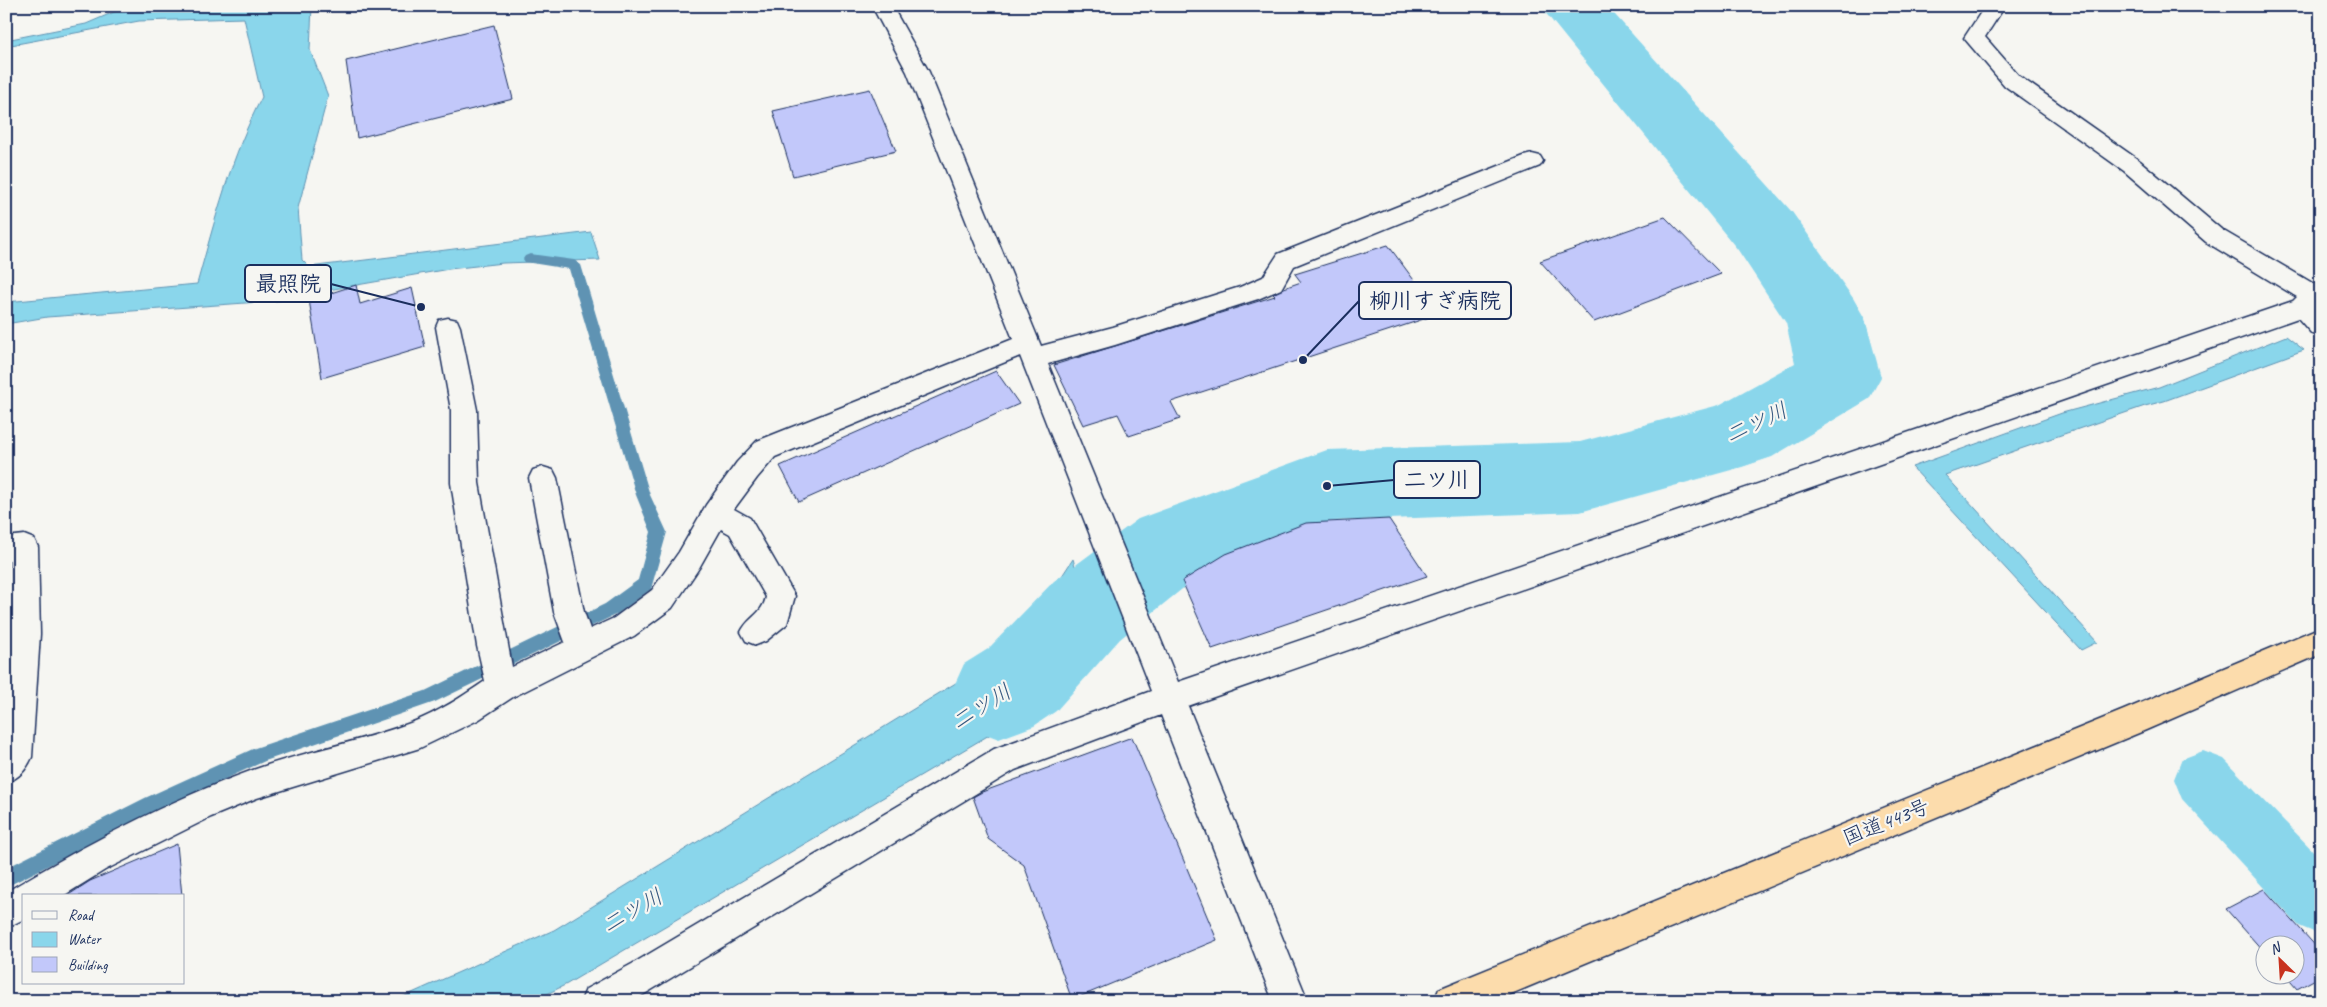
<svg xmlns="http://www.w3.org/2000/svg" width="2327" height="1007" viewBox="0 0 2327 1007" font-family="Caveat,'Klee One',sans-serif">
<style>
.water{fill:#8ad6eb;stroke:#5e93b3}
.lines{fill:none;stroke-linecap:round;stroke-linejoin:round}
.stream{fill:#5e93b3;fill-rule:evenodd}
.canal{fill:#8ad6eb;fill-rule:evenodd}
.river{fill:#8ad6eb;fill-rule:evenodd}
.building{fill:#c2c8fa;stroke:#1b2f5e}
.minor-casing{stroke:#1b2f5e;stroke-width:3}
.highway-casing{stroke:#1b2f5e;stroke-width:3}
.minor{fill:#f6f6f2;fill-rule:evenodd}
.highway{fill:#fcdcac;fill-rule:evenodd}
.labels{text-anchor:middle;stroke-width:4.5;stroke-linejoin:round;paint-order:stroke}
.street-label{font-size:21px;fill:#1b2f5e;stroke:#f6f6f2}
.water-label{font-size:22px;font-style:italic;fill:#375981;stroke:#f6f6f2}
.leader{fill:none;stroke:#1b2f5e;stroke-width:2}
.callout-dot{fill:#1b2f5e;stroke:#f6f6f2;stroke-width:2}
.callout{fill:#f6f6f2;stroke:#1b2f5e;stroke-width:2}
.callout-label{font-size:22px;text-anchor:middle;font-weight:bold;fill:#1b2f5e}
</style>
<rect width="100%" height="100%" fill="#f6f6f2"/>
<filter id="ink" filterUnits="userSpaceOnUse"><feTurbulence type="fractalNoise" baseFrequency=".02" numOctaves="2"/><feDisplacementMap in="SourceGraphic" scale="10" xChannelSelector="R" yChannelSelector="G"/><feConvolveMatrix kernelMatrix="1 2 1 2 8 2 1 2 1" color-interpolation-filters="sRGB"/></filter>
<g filter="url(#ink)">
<g class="water">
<path d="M128,6H312L310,50L328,96L298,208L302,260L309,267L591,232L600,260L503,263L449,269L311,293L288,300L47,317L6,324V302L197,284C215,220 231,156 262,97L244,18L139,21L6,46V40L86,24Z"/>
<path d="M2286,336L2304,350L2164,401L2145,406L1945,475L2097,642L2081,650L1912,467L2062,413L2159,387Z"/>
<path d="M1073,559L1097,643L1018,718L567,984L533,1001H394L554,930L972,673L1047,599Z"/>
<path d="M2218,776L2321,887V921L2198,786Z"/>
</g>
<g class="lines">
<path class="stream" d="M530,254L574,260L581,265L650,495L667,532L651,589L617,614L435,702L265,761L157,810L6,887V868L145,798L255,748L425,691L605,604L638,580L651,532L636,495L569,269L525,262L523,259L525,256Z"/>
<path class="canal" d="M2203,751L2224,759L2321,859V935L2299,926L2182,799L2174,779L2182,759Z"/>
<path class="river" d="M1540,6H1607L1792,212L1853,298L1865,319L1881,377L1869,399L1772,457L1742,467L1580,512L1332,521L1202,573L1120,639L1056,711L1034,726L999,739L964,726L950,695L964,664L988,649L1054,581L1138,519L1327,450L1580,442L1719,405L1795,363L1786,323L1738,250Z"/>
</g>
<g class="building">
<path d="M494,25L513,99L357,138L346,61Z"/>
<path d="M870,89L896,151L793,176L773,111Z"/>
<path d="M1665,217L1721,274L1594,322L1540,261Z"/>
<path d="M1388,245L1439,314L1171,402L1180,419L1129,436L1118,414L1083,425L1054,365L1275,296L1273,294L1284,288L1301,282L1295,274Z"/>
<path d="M356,285L360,304L412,288L425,347L322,378L309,300Z"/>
<path d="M996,371L1019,404L799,502L780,466Z"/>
<path d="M1389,519L1427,576L1212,649L1182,581L1226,554L1306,523Z"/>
<path d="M1132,737L1217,940L1072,1000L1024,865L988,839L973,797L982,792Z"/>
<path d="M177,844L182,896H67L90,881Z"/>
<path d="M2264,889L2321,952V976L2297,989L2284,974H2294V944H2264V952L2226,909Z"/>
</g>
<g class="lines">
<g class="minor-casing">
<g id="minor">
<path d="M872,6H892L929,72L1041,346L1113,327L1240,287L1263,277L1278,254L1524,156L1532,154L1540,156L1543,161L1540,166L1294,266L1281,289L1258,299L1115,345L1048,364L1178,682L2293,301L2297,297L2206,242L2124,171L2005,86L1964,38L1985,6H2005L1985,37L2019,76L2140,161L2222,230L2314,284L2321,282V302L2317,307L2321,311V336L2312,334L2298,318L1188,706L1308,1001H1273L1161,715L1015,770L633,1001H581L586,989L632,964L994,749L1151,691L1020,356L775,457L757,478L734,509L750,518L795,596L787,624L766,641L756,645L746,641L741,632C749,616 762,615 766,597L730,534L721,529L699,568L672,608L634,636L513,697L478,720L420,748L257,798L211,817L105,870L63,896H24V919L6,928V892C85,845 167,801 253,770C305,751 361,742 413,722C439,712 463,696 485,681L477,646L451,483V410L436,327L439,320L448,318L457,320L460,327L477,410L479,483L512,667L565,642L554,612L529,478L533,470L543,467L553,470L557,478L584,612L590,629L614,618L652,590L679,552L706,505L737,462L757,441L1013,339L907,72Z"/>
<path d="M24,535L34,539L38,547L40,634L32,757C26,770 20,777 6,783C6,708 10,635 10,560L6,561V537Z"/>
</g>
</g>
<g class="highway-casing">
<path id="highway" d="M2321,627V654L2146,730L1494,1001H1434L1439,989L2124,710Z"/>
</g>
<use href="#minor" class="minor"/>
<use href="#highway" class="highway"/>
</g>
</g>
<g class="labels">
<g class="street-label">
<text transform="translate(1886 822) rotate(-22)" y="7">国道443号</text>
</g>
<g class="water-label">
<text transform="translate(1756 422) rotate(-25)" y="8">二ツ川</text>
<text transform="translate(981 706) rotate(-32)" y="8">二ツ川</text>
<text transform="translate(632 910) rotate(-30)" y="8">二ツ川</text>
</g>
</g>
<path class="leader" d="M421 307L331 284M1303 360L1359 301M1327 486L1394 480"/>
<g class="callout-dot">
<circle cx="421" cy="307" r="5"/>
<circle cx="1303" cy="360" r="5"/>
<circle cx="1327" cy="486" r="5"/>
</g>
<g class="callout">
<rect x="245" y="265" width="86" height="37" rx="5"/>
<rect x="1359" y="282" width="152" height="37" rx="5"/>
<rect x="1394" y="461" width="86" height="37" rx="5"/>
</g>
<g class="callout-label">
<text x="288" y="291">最照院</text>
<text x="1435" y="308">柳川すぎ病院</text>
<text x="1437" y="487">二ツ川</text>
</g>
<rect width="2327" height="1007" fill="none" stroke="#f6f6f2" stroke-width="25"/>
<rect x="12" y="12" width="2302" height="982" fill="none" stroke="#1b2f5e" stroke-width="2" filter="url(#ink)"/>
<rect x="22" y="894" width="162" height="90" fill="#f6f6f2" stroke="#9ea6b7"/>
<rect x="32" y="911" width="25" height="8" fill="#f6f6f2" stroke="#9ea6b7"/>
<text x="68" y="920" font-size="15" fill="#1b2f5e">Road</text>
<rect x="32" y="932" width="25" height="15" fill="#8ad6eb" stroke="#9ea6b7"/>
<text x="68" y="944" font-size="15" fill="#1b2f5e">Water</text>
<rect x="32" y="957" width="25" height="15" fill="#c2c8fa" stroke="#9ea6b7"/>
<text x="68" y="970" font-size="15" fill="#1b2f5e">Building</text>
<g transform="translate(2280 960) rotate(335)"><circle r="24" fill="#f6f6f2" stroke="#9ea6b7"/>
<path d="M0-4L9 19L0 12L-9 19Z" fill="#c8321e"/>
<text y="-8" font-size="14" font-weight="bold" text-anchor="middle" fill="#1b2f5e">N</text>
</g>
</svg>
